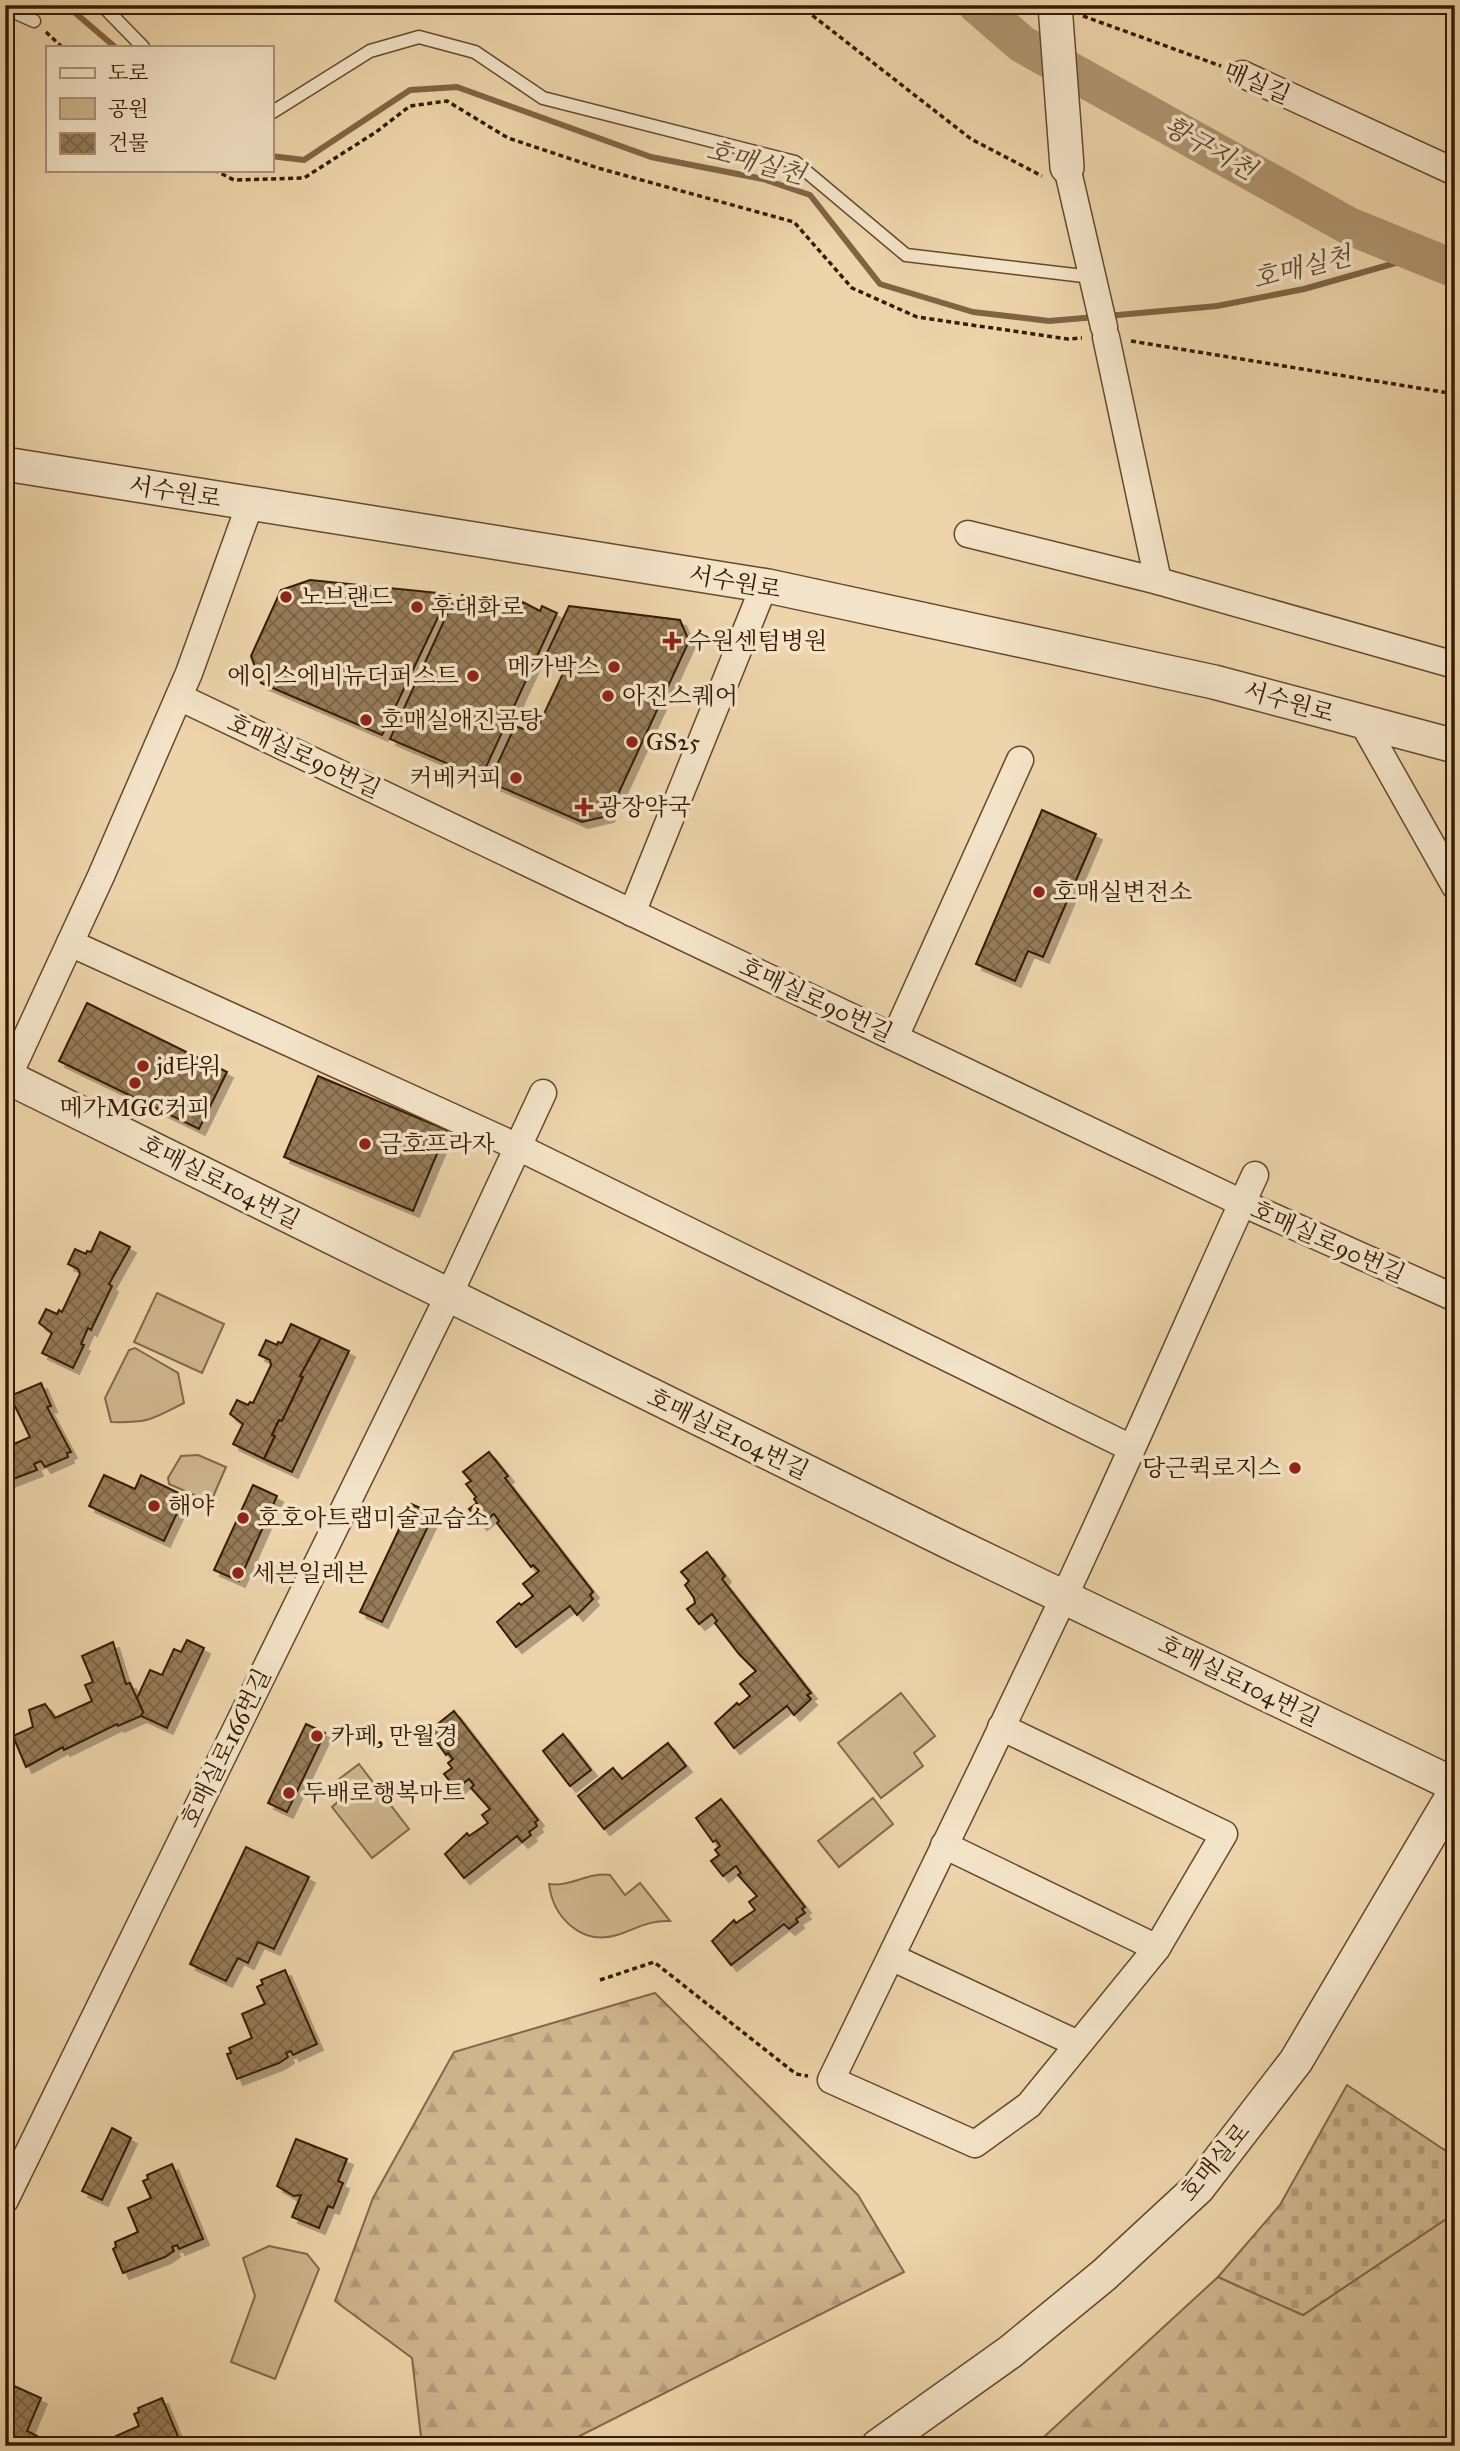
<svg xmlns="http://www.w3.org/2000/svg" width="1460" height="2451" viewBox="0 0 1460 2451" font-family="'IM FELL Great Primer','Noto Serif KR',serif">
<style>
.forest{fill:url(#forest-firs);stroke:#826846;stroke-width:2}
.cemetery{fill:url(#cemetery-stones);stroke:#826846;stroke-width:2}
.park{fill:#ceb58d;stroke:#826846;stroke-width:2}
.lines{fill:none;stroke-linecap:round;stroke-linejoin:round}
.stream{stroke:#7f6443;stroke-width:6}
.river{stroke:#af9570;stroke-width:38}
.building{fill:url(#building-cross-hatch);stroke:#371b00;stroke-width:2;filter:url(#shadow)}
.service-casing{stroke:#64492a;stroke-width:15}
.minor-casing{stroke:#64492a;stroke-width:29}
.tertiary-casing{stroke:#64492a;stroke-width:36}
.path{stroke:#371b00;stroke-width:3.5;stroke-dasharray:5 3.5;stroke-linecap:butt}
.service{stroke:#f3e3c8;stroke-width:12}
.minor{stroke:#f3e3c8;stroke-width:26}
.tertiary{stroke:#f3e3c8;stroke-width:33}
.poi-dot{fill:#8f2418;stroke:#f3e3c8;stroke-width:2.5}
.labels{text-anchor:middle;stroke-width:7;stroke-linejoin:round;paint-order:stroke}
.street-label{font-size:24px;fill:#371b00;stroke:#f3e3c8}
.poi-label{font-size:24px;fill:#371b00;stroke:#f3e3c8;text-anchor:start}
.water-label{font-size:26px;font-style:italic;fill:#614627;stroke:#f3e3c8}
</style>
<defs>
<pattern id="forest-firs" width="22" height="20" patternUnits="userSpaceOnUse" patternTransform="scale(1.75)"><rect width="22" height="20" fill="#ceb58d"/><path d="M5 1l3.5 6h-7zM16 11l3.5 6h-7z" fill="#b29b78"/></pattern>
<pattern id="cemetery-stones" width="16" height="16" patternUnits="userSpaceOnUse" patternTransform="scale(1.75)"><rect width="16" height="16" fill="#ceb58d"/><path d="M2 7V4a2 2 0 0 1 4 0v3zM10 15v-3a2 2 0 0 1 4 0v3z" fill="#b29b78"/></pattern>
<pattern id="building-cross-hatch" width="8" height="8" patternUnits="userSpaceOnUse" patternTransform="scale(1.75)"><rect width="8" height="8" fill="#967b58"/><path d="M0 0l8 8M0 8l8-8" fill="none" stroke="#7b6446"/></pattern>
<filter id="shadow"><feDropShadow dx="6" dy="6" stdDeviation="0" flood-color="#0004"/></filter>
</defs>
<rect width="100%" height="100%" fill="#edd4aa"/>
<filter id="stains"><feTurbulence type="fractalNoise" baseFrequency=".00286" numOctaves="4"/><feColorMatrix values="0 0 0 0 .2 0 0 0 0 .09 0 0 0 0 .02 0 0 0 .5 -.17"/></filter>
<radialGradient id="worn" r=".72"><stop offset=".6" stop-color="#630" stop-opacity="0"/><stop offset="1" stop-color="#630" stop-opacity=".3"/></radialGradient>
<g class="forest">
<path d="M655,1993L858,2195L904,2272L560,2446H422L412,2358L335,2301L373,2198L454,2052Z"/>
<path d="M1455,2213V2446H1034L1218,2277L1303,2315Z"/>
</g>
<path class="cemetery" d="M1347,2085L1455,2157V2213L1303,2315L1218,2277L1280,2205Z"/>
<g class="park">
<path d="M157,1293L224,1324L202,1373L134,1342Z"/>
<path d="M135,1348L178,1373L184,1403C150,1420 149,1423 111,1422L105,1398L129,1350Z"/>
<path d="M198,1455L226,1467L212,1499L208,1501L169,1484L168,1478L181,1456Z"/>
<path d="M901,1693L935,1736L914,1753L923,1766L881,1798L838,1743Z"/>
<path d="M359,1764L409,1829L372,1858L332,1807L348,1793L338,1780Z"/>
<path d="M873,1798L893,1824L839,1867L818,1841Z"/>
<path d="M610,1875L625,1895L640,1883L670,1921C649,1920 636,1929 617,1935C581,1946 553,1917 549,1884C571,1887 588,1872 610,1875Z"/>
<path d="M269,2246L307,2254L319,2269L275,2379L231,2362L255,2296L243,2258Z"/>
</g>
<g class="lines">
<g class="stream">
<path d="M66,5L115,47"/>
<path d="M271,156L304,160L410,90L457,87L651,157L763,179L810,195L880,284L973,312L1049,321L1096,317"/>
<path d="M1107,316L1217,306L1304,289L1420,256"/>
</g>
<path class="river" d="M977,5L1022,44L1349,226L1455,269"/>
</g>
<g class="building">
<path d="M310,580L449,594L382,735L261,683L251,656L281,590Z"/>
<path d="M462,595L479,601L481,597L500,605L502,600L520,608L523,602L540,611L542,606L557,613L481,778L390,739L453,601L460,602Z"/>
<path d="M569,606L680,620L689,641L608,816L582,822L489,782L515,726L535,733L566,667L545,657Z"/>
<path d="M1042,810L1096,834L1043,957L1028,951L1015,981L976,964Z"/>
<path d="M87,1003L227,1072L199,1129L59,1061Z"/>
<path d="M318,1076L447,1130L413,1211L284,1157Z"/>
<path d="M100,1232L130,1247L109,1284L112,1286L91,1330L88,1328L81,1344L84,1345L73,1368L42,1353L52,1333L39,1323L46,1309L57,1314L59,1310L62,1312L80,1274L78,1269L68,1264L75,1249L86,1254L87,1251L91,1252Z"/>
<path d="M291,1324L321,1338L300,1376L303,1377L282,1421L279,1420L272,1435L275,1436L264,1459L233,1444L243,1424L230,1414L237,1400L248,1405L250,1402L253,1403L271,1365L270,1360L259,1355L266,1340L277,1345L278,1342L282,1343Z"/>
<path d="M321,1338L349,1351L292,1472L264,1459L275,1436L272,1435L279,1420L282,1421L303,1377L300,1376Z"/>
<path d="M41,1383L51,1406L47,1407L71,1452L67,1453L68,1457L45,1467L41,1461L34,1464L37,1470L5,1482V1448L30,1437L10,1396Z"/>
<path d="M489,1452L508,1476L505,1478L593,1592L590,1595L593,1599L577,1615L570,1606L516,1647L497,1622L519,1603L521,1605L533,1596L523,1584L539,1571L533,1565L531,1567L497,1523L499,1521L494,1514L481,1524L469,1509L477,1503L474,1499L476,1497L466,1484L471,1481L463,1472Z"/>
<path d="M104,1475L135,1489L141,1475L185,1496L164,1541L89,1506Z"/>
<path d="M253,1485L277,1496L239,1581L214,1570Z"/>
<path d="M411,1504L434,1514L382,1622L360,1612Z"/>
<path d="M707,1552L725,1576L722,1579L811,1693L807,1695L811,1699L794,1715L787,1706L734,1748L715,1723L737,1703L739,1705L750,1696L740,1684L756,1671L739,1654L715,1623L717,1621L712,1614L699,1624L687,1609L695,1603L694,1598L685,1585L689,1581L681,1572Z"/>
<path d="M187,1640L204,1648L167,1728L141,1716L143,1712L137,1698L150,1670L162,1675L174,1649L181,1652Z"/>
<path d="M113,1642L126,1684L130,1683L143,1712L141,1716L118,1726L117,1724L64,1750L63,1747L26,1767L13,1736L33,1727L29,1710L45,1704L55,1718L92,1701L85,1685L93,1682L82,1656Z"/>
<path d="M454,1711L538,1820L535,1822L537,1826L529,1832L531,1835L522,1842L517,1836L464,1878L445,1854L467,1833L469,1836L488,1823L482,1815L490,1809L471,1788L474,1785L469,1779L456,1789L444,1774L452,1768L448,1763L453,1759L448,1753L446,1755L429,1731Z"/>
<path d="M306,1724L325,1733L287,1812L268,1803Z"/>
<path d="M563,1734L591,1770L570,1786L543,1751Z"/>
<path d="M668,1743L686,1766L604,1829L578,1796L613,1768L622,1779Z"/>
<path d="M721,1799L805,1907L802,1909L805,1913L796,1919L798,1922L789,1929L784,1924L731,1965L712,1941L734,1920L736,1923L755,1910L749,1902L757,1896L738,1875L741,1873L736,1866L723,1876L711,1861L719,1855L715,1850L720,1846L716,1840L713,1842L696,1818Z"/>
<path d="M246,1847L309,1877L274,1949L258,1942L248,1963L238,1958L226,1981L190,1964Z"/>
<path d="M285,1970L317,2044L293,2055L291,2051L286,2053L288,2057L279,2063L237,2079L227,2054L231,2053L229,2048L252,2038L242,2014L265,2004L257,1987L263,1984L261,1980Z"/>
<path d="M112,2128L131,2138L102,2200L82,2191Z"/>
<path d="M296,2139L347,2159L338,2181L343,2183L333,2208L328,2206L319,2228L292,2217L301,2195L294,2196L277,2186Z"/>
<path d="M172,2164L203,2239L179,2249L177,2245L172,2247L174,2251L165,2257L123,2273L113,2249L116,2247L115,2242L138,2232L128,2208L151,2198L143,2181L148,2179L147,2175Z"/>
<path d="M5,2382L41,2398L27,2431L41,2438L38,2446H5Z"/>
<path d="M162,2398L182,2446H120L116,2436L139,2426L134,2414L139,2412L138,2408Z"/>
</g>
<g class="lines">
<g class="service-casing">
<g id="service">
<path d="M102,5L143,47"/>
<path d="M5,8L34,21"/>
<path d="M271,113L370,51L419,37L475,52L543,98L795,162L906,255L1092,277"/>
</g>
</g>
<g class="minor-casing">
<g id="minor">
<path d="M1242,74L1455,172"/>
<path d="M1067,167L1104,327"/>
<path d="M1106,337L1158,581"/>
<path d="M968,534L1158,581L1455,665"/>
<path d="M179,697L1242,1203L1455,1298"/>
<path d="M1363,723L1455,886"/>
<path d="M632,913L764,586"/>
<path d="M70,943L518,1147L1131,1448"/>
<path d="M895,1037L1020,760"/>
<path d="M8,1077L101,876L189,673L250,504"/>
<path d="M1001,1727L1224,1834L1157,1948L1029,2105L975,2144L831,2080C909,1919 987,1760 1063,1599C1129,1459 1190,1316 1255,1175"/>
<path d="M944,1845L1157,1948"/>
<path d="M891,1957L1078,2044"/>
<path d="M5,2200L448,1297L543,1093"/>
</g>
</g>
<g class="tertiary-casing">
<g id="tertiary">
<path d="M1055,5L1067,167"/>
<path d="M5,464L768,586L1214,682L1455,746"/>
<path d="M5,1076L949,1542L1455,1785"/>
<path d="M878,2446L1010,2352L1104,2275L1198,2188L1296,2061L1455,1792"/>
</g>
</g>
<g class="path">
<path d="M799,5L971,139L1042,176"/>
<path d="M1083,16L1221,66"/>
<path d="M46,32L62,47"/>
<path d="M214,170L234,180L304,178L376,132L410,106L447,101L508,138L598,168L794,222L852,288L917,317L1068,339L1082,338"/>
<path d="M1131,341L1455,394"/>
<path d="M600,1980L654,1962L796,2074L808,2076"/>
</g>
<use href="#service" class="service"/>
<use href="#minor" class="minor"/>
<use href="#tertiary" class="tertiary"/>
</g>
<g class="poi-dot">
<circle cx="286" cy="597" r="7"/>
<circle cx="417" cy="607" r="7"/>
<path d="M668.5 630.5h7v7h7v7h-7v7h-7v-7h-7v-7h7z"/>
<circle cx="614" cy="667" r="7"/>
<circle cx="473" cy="676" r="7"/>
<circle cx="608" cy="696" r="7"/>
<circle cx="366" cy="720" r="7"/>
<circle cx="632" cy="742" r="7"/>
<circle cx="516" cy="778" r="7"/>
<path d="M580.5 796.5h7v7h7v7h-7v7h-7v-7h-7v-7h7z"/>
<circle cx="1039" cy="892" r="7"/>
<circle cx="143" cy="1066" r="7"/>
<circle cx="135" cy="1083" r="7"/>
<circle cx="365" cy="1144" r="7"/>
<circle cx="1295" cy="1468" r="7"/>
<circle cx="154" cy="1506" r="7"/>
<circle cx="243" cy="1518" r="7"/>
<circle cx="238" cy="1573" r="7"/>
<circle cx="317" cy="1736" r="7"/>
<circle cx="289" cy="1793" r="7"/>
</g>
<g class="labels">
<g class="street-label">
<text transform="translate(1257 83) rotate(23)" y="8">매실길</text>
<text transform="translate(175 492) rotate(9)" y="8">서수원로</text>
<text transform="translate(735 582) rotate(10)" y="8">서수원로</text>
<text transform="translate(1289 702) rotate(16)" y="8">서수원로</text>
<text transform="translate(304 756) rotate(25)" y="8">호매실로90번길</text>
<text transform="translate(816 1000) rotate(25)" y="8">호매실로90번길</text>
<text transform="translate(220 1182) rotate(27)" y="8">호매실로104번길</text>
<text transform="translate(1328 1242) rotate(24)" y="8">호매실로90번길</text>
<text transform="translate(728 1434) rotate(26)" y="8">호매실로104번길</text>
<text transform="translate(1239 1681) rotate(26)" y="8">호매실로104번길</text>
<text transform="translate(226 1748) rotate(-64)" y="8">호매실로166번길</text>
<text transform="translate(1215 2162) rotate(-50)" y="8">호매실로</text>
</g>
<g class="poi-label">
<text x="300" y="605">노브랜드</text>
<text x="431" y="615">후대화로</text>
<text x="688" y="649">수원센텀병원</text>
<text x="600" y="675" text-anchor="end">메가박스</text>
<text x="459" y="684" text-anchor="end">에이스에비뉴더퍼스트</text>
<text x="622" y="704">아진스퀘어</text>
<text x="380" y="728">호매실애진곰탕</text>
<text x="646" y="750">GS25</text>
<text x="502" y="786" text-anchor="end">커베커피</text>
<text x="598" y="815">광장약국</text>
<text x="1053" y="900">호매실변전소</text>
<text x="157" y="1074">jd타워</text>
<text x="135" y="1116" text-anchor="middle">메가MGC커피</text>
<text x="379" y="1152">금호프라자</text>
<text x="1281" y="1476" text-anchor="end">당근퀵로지스</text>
<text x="168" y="1514">해야</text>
<text x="257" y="1526">호호아트랩미술교습소</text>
<text x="252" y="1581">세븐일레븐</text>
<text x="331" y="1744">카페, 만월경</text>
<text x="303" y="1801">두배로행복마트</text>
</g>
<g class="water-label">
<text transform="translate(1210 148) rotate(29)" y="9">황구지천</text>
<text transform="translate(756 162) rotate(15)" y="9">호매실천</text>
<text transform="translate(1302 267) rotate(-14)" y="9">호매실천</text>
</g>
</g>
<rect width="1460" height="2451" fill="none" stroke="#edd4aa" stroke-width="28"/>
<rect x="7" y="7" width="1446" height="2437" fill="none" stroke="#371b00" stroke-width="3.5"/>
<rect x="14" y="14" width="1432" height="2423" fill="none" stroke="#371b00" stroke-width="2"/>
<rect x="46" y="46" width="228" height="126" fill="#f3e3c8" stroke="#a89378" stroke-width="2"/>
<rect x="60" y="68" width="35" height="10" fill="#f3e3c8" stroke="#a89378" stroke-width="2"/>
<text x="108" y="80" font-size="21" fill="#371b00">도로</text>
<rect x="60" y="98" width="35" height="21" fill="#ceb58d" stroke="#a89378" stroke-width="2"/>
<text x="108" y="116" font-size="21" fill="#371b00">공원</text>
<rect x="60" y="133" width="35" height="21" fill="url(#building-cross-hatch)" stroke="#a89378" stroke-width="2"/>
<text x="108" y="150" font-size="21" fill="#371b00">건물</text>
<rect width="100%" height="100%" filter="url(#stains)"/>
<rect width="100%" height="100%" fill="url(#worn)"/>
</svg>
